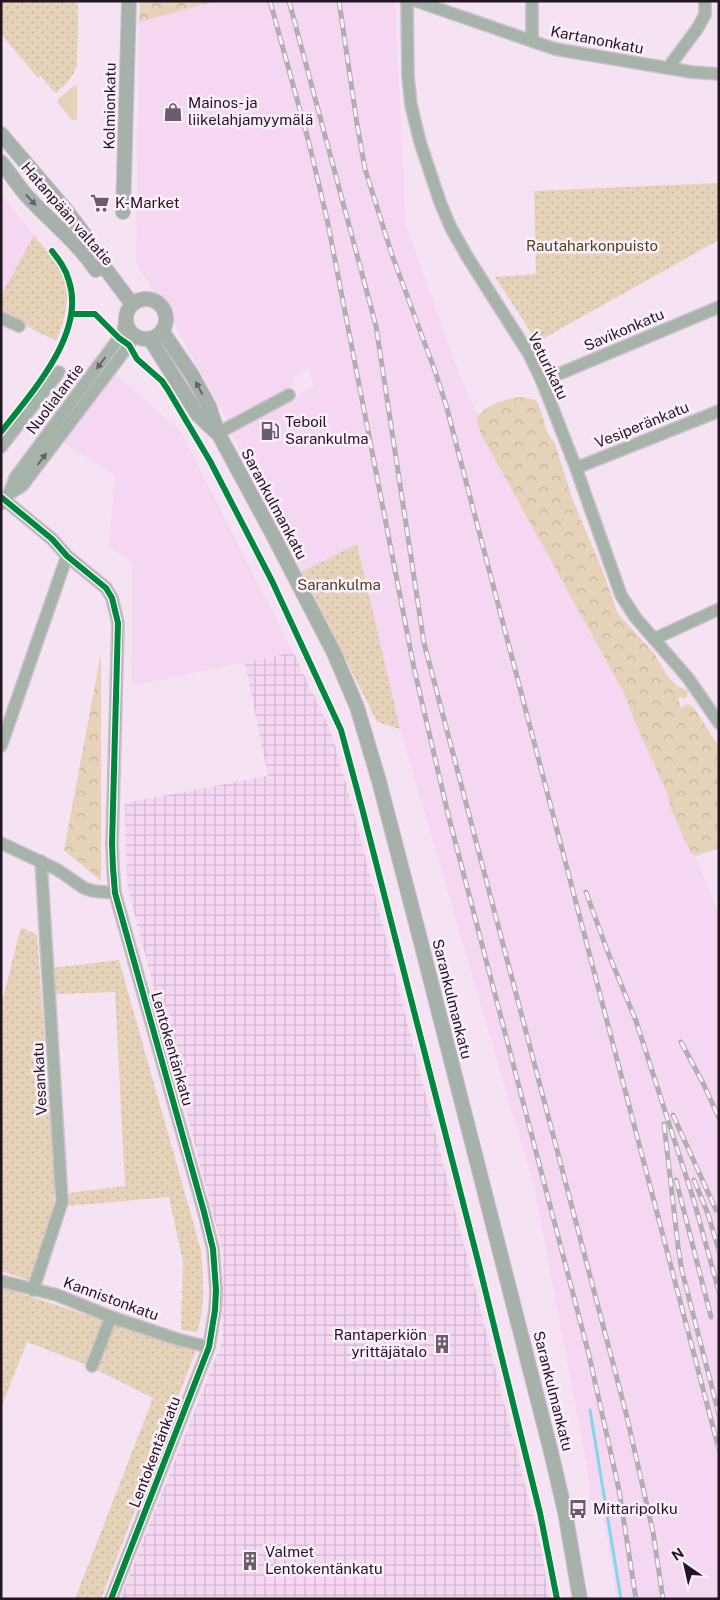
<svg xmlns="http://www.w3.org/2000/svg" width="720" height="1600" viewBox="0 0 720 1600" font-family="'Public Sans',sans-serif">
<style>
.built{fill:#f5d7f2}
.industrial{fill:url(#industrial-grid)}
.green{fill:#e6d1b9}
.forest{fill:url(#forest-crowns)}
.park{fill:url(#park-dots)}
.lines{fill:none;stroke-linecap:round;stroke-linejoin:round}
.stream{stroke:#7fd9ec;stroke-width:3}
.minor-casing{stroke:#cdc0cc;stroke-width:14}
.major-casing{stroke:#cdc0cc;stroke-width:16}
.minor{stroke:#a6b3a8;stroke-width:11}
.major{stroke:#a7b1ab;stroke-width:14}
.rail-casing{stroke:#b0aeb1;stroke-width:5}
.rail{stroke:#fdf0fc;stroke-width:3;stroke-dasharray:9;stroke-linecap:butt}
.cycleway-casing{stroke:#fdf0fc;stroke-width:9}
.cycleway{stroke:#00873e;stroke-width:6}
.oneway{fill:#646466}
.oneway2{fill:#646464}
.labels{text-anchor:middle;stroke-width:5;stroke-linejoin:round;paint-order:stroke}
.street-label{font-size:15px;fill:#211621;stroke:#fdf0fc}
.poi-label{font-size:15px;fill:#211621;stroke:#fdf0fc;text-anchor:start}
.park-label{font-size:15px;fill:#52441d;stroke:#fdf0fc}
</style>
<defs>
<pattern id="industrial-grid" width="8" height="8" patternUnits="userSpaceOnUse" patternTransform="scale(1.25)"><rect width="8" height="8" fill="#f5d7f2"/><path d="M0 4h8M4 0v8" fill="none" stroke="#d2b8cf"/></pattern>
<pattern id="forest-crowns" width="20" height="18" patternUnits="userSpaceOnUse" patternTransform="scale(1.25)"><rect width="20" height="18" fill="#e6d1b9"/><path d="M2 6a3 3 0 1 1 6 0M12 15a3 3 0 1 1 6 0" fill="none" stroke="#c5b39f"/></pattern>
<pattern id="park-dots" width="8" height="8" patternUnits="userSpaceOnUse" patternTransform="scale(1.25)"><rect width="8" height="8" fill="#e6d1b9"/><path d="M2 2h.1M6 6h.1" fill="none" stroke="#c5b39f" stroke-width="1.8" stroke-linecap="round"/></pattern>
</defs>
<rect width="100%" height="100%" fill="#f5e3f3"/>
<g class="built">
<path d="M216,1H395L406,226L461,378L495,452L623,686L717,908L719,914V1599H616L613,1570L601,1507L588,1498L590,1489L589,1477L534,1186L400,729L357,544L302,572L231,431L313,387L309,369L293,377V385L227,420L167,311L136,264L139,22Z"/>
<path d="M1,194L34,235L1,296Z"/>
<path d="M114,373L181,432L293,652L131,686L132,562L109,547L115,475L63,443Z"/>
</g>
<path class="industrial" d="M293,652L331,731L353,809L542,1552L548,1599H120L222,1342L223,1252L127,885L125,803L268,776L245,663Z"/>
<path class="green" d="M75,85L77,87V119L72,120L57,102L58,99Z"/>
<g class="forest">
<path d="M140,1H216L139,22Z"/>
<path d="M523,397L536,400L541,411L547,432L555,444L572,498L603,572L618,614L654,653L668,677L677,686L688,691L686,699L680,697L678,700L681,708L688,704L694,708L719,747V848L696,856L691,852L671,810L668,795L636,724L623,691L481,434L476,419C483,405 508,398 523,397Z"/>
<path d="M101,653V881L64,850Z"/>
</g>
<g class="park">
<path d="M1,1H78L77,65C73,77 66,85 56,93L53,91L41,76L38,78L1,34Z"/>
<path d="M719,183V240L537,342L495,277L536,274L534,191Z"/>
<path d="M34,235C44,249 62,266 66,284C70,303 63,324 56,341L1,313V296Z"/>
<path d="M357,544L400,729L377,722L302,572Z"/>
<path d="M21,927L37,935L55,1183L53,1210L31,1281L1,1271V1006Z"/>
<path d="M119,960L201,1250C203,1277 206,1306 197,1332L181,1330L183,1262L169,1197L68,1206L69,1193L125,1186L115,992L54,994L52,968Z"/>
<path d="M1,1287L103,1320L87,1365L27,1342L1,1408Z"/>
<path d="M117,1324L196,1350L101,1599H75L153,1398L95,1369L110,1331Z"/>
</g>
<g class="lines">
<path class="stream" d="M590,1410L621,1599"/>
<g class="minor-casing">
<g id="minor">
<path d="M407,1L408,76L411,105L420,142L440,202L451,228L468,258L529,354L542,381L576,468L621,595L635,617L688,678L719,723"/>
<path d="M416,1L555,49L691,72L719,74"/>
<path d="M532,41V1"/>
<path d="M668,68L697,29L705,15V1"/>
<path d="M1,318L19,326"/>
<path d="M542,381L719,307"/>
<path d="M218,433L289,395"/>
<path d="M1,447L59,372"/>
<path d="M576,468L719,411"/>
<path d="M9,494L22,486L129,345L133,335"/>
<path d="M1,497L52,539L67,556L106,588L112,598L118,623L112,844L113,868L115,893L204,1212L213,1249L216,1290L215,1310L209,1347L111,1599"/>
<path d="M1,504L9,494L15,478L119,338L123,332L125,322"/>
<path d="M654,639L719,609"/>
<path d="M1,746L67,556"/>
<path d="M1,843L58,870L84,888L93,891L115,893"/>
<path d="M1,1281L57,1295L111,1317L180,1340L209,1347"/>
<path d="M33,1290L62,1202L41,861"/>
<path d="M92,1366L111,1317"/>
</g>
</g>
<g class="major-casing">
<g id="major">
<path d="M1,134L66,210L84,234L105,268L132,304"/>
<path d="M1,162C10,173 18,186 27,196C50,221 77,242 96,270"/>
<path d="M123,212L129,1"/>
<circle cx="146" cy="319" r="20"/>
<path d="M162,331L192,375L209,406L218,433L274,537L334,653L357,707L379,781L418,931L551,1452L565,1512L580,1599"/>
<path d="M150,339L198,415L217,433"/>
</g>
</g>
<use href="#minor" class="minor"/>
<use href="#major" class="major"/>
<g class="rail-casing">
<g id="rail">
<path d="M270,1L309,143L327,219L414,668L448,814L589,1355L619,1490L636,1599"/>
<path d="M289,1L376,326L424,643L626,1413L653,1532L663,1599"/>
<path d="M339,1L357,124L365,169L392,255L435,371L446,405L719,1450"/>
<path d="M586,892L607,950L636,1021L694,1201L719,1292"/>
<path d="M681,1042L703,1083L719,1118"/>
<path d="M673,1115L716,1210"/>
<path d="M664,1124L678,1246L682,1271L719,1415"/>
<path d="M676,1180L711,1317"/>
<path d="M694,1180L708,1214L719,1251"/>
</g>
</g>
<use href="#rail" class="rail"/>
<g class="cycleway-casing">
<g id="cycleway">
<path d="M72,314H95L119,338L129,345L137,359L162,381L168,390L210,461L272,581L341,730L362,808L479,1265L540,1513L557,1599"/>
<path d="M1,432C31,393 86,334 69,281C66,269 59,260 52,251"/>
<path d="M1,497L52,539L67,556L106,588L112,598L118,623L112,844L113,868L115,893L204,1212L213,1249L216,1290L215,1310L209,1347L111,1599"/>
</g>
</g>
<use href="#cycleway" class="cycleway"/>
</g>
<defs><path id="oneway-solid" d="M-6-.8H1V-3.2L6.5 0L1 3.2V.8H-6Z" transform="scale(1.25)"/></defs>
<g class="oneway">
<use href="#oneway-solid" transform="translate(31 200) rotate(47)"/>
<use href="#oneway-solid" transform="translate(199 388) rotate(-118)"/>
</g>
<g class="oneway2">
<use href="#oneway-solid" transform="translate(101 363) rotate(127)"/>
<use href="#oneway-solid" transform="translate(42 459) rotate(-53)"/>
</g>
<defs>
<g id="shop-bare" transform="scale(1.5)"><path d="M-5-2.5h2.3a2.7 3.5 0 0 1 5.4 0H5L5.5 6h-11ZM-1.5-2.5h3a1.5 2.3 0 0 0-3 0Z" fill="#6b5e6a" stroke="#fdf0fc" stroke-width="2.5" paint-order="stroke"/></g>
<g id="supermarket-bare" transform="scale(1.5)"><path d="M-6-5.5h2.5l.6 2H6L4.5 2H-2.5L-4.4-4H-6ZM-1.5 3.2a1.3 1.3 0 1 0 .1 0ZM3 3.2a1.3 1.3 0 1 0 .1 0Z" fill="#6b5e6a" stroke="#fdf0fc" stroke-width="2.5" paint-order="stroke"/></g>
<g id="fuel-bare" transform="scale(1.5)"><path d="M-5.5-6h7V0h2V4h1.3V-2.5L3-4.5l.8-.8L6-3V5H2.5V1h-1V6h-7ZM-4.2-4.7v3.2H.2V-4.7Z" fill="#6b5e6a" stroke="#fdf0fc" stroke-width="2.5" paint-order="stroke"/></g>
<g id="building-bare" transform="scale(1.5)"><path d="M-4-6H4V6H1V3H-1V6H-4ZM-2.5-4.3h1.7v1.8h-1.7ZM.8-4.3h1.7v1.8H.8ZM-2.5-1h1.7V.8h-1.7ZM.8-1h1.7V.8H.8Z" fill="#6b5e6a" stroke="#fdf0fc" stroke-width="2.5" paint-order="stroke"/></g>
<g id="bus-bare" transform="scale(1.5)"><path d="M-5-6H5V4H4V6H2V4H-2V6H-4V4H-5ZM-3.5-4V0h7V-4ZM-3.5 1.2v1.5H-2V1.2ZM2 1.2v1.5H3.5V1.2Z" fill="#6b5e6a" stroke="#fdf0fc" stroke-width="2.5" paint-order="stroke"/></g>
</defs>
<g fill-rule="evenodd">
<use href="#shop-bare" x="173" y="112"/>
<use href="#supermarket-bare" x="100" y="203"/>
<use href="#fuel-bare" x="270" y="431"/>
<use href="#building-bare" x="442" y="1344"/>
<use href="#bus-bare" x="578" y="1509"/>
<use href="#building-bare" x="250" y="1561"/>
</g>
<g class="labels">
<g class="street-label">
<text transform="translate(597 40) rotate(11)" y="5">Kartanonkatu</text>
<text transform="translate(110 106) rotate(-89)" y="5">Kolmionkatu</text>
<text transform="translate(67 214) rotate(49)" y="5">Hatanpään valtatie</text>
<text transform="translate(624 330) rotate(-23)" y="5">Savikonkatu</text>
<text transform="translate(548 366) rotate(64)" y="5">Veturikatu</text>
<text transform="translate(55 399) rotate(-53)" y="5">Nuolialantie</text>
<text transform="translate(642 425) rotate(-22)" y="5">Vesiperänkatu</text>
<text transform="translate(274 504) rotate(62)" y="5">Sarankulmankatu</text>
<text transform="translate(452 999) rotate(76)" y="5">Sarankulmankatu</text>
<text transform="translate(172 1049) rotate(74)" y="5">Lentokentänkatu</text>
<text transform="translate(40 1079) rotate(-93)" y="5">Vesankatu</text>
<text transform="translate(111 1299) rotate(20)" y="5">Kannistonkatu</text>
<text transform="translate(553 1391) rotate(76)" y="5">Sarankulmankatu</text>
<text transform="translate(155 1452) rotate(-69)" y="5">Lentokentänkatu</text>
</g>
<g class="poi-label">
<text x="188" y="108">Mainos- ja<tspan x="188" dy="17">liikelahjamyymälä</tspan></text>
<text x="115" y="208">K-Market</text>
<text x="285" y="427">Teboil<tspan x="285" dy="17">Sarankulma</tspan></text>
<text x="427" y="1340" text-anchor="end">Rantaperkiön<tspan x="427" dy="17">yrittäjätalo</tspan></text>
<text x="593" y="1514">Mittaripolku</text>
<text x="265" y="1557">Valmet<tspan x="265" dy="17">Lentokentänkatu</tspan></text>
</g>
<g class="park-label">
<text x="592" y="251">Rautaharkonpuisto</text>
<text x="339" y="590">Sarankulma</text>
</g>
</g>
<rect width="720" height="1600" fill="none" stroke="#211621" stroke-width="5"/>
<g transform="translate(685 1565) rotate(326)" stroke="#fdf0fc" stroke-width="4" paint-order="stroke">
<path d="M0-4L9 19L0 12L-9 19Z" fill="#211621"/>
<text y="-8" font-size="14" font-weight="bold" text-anchor="middle" fill="#211621">N</text>
</g>
</svg>
